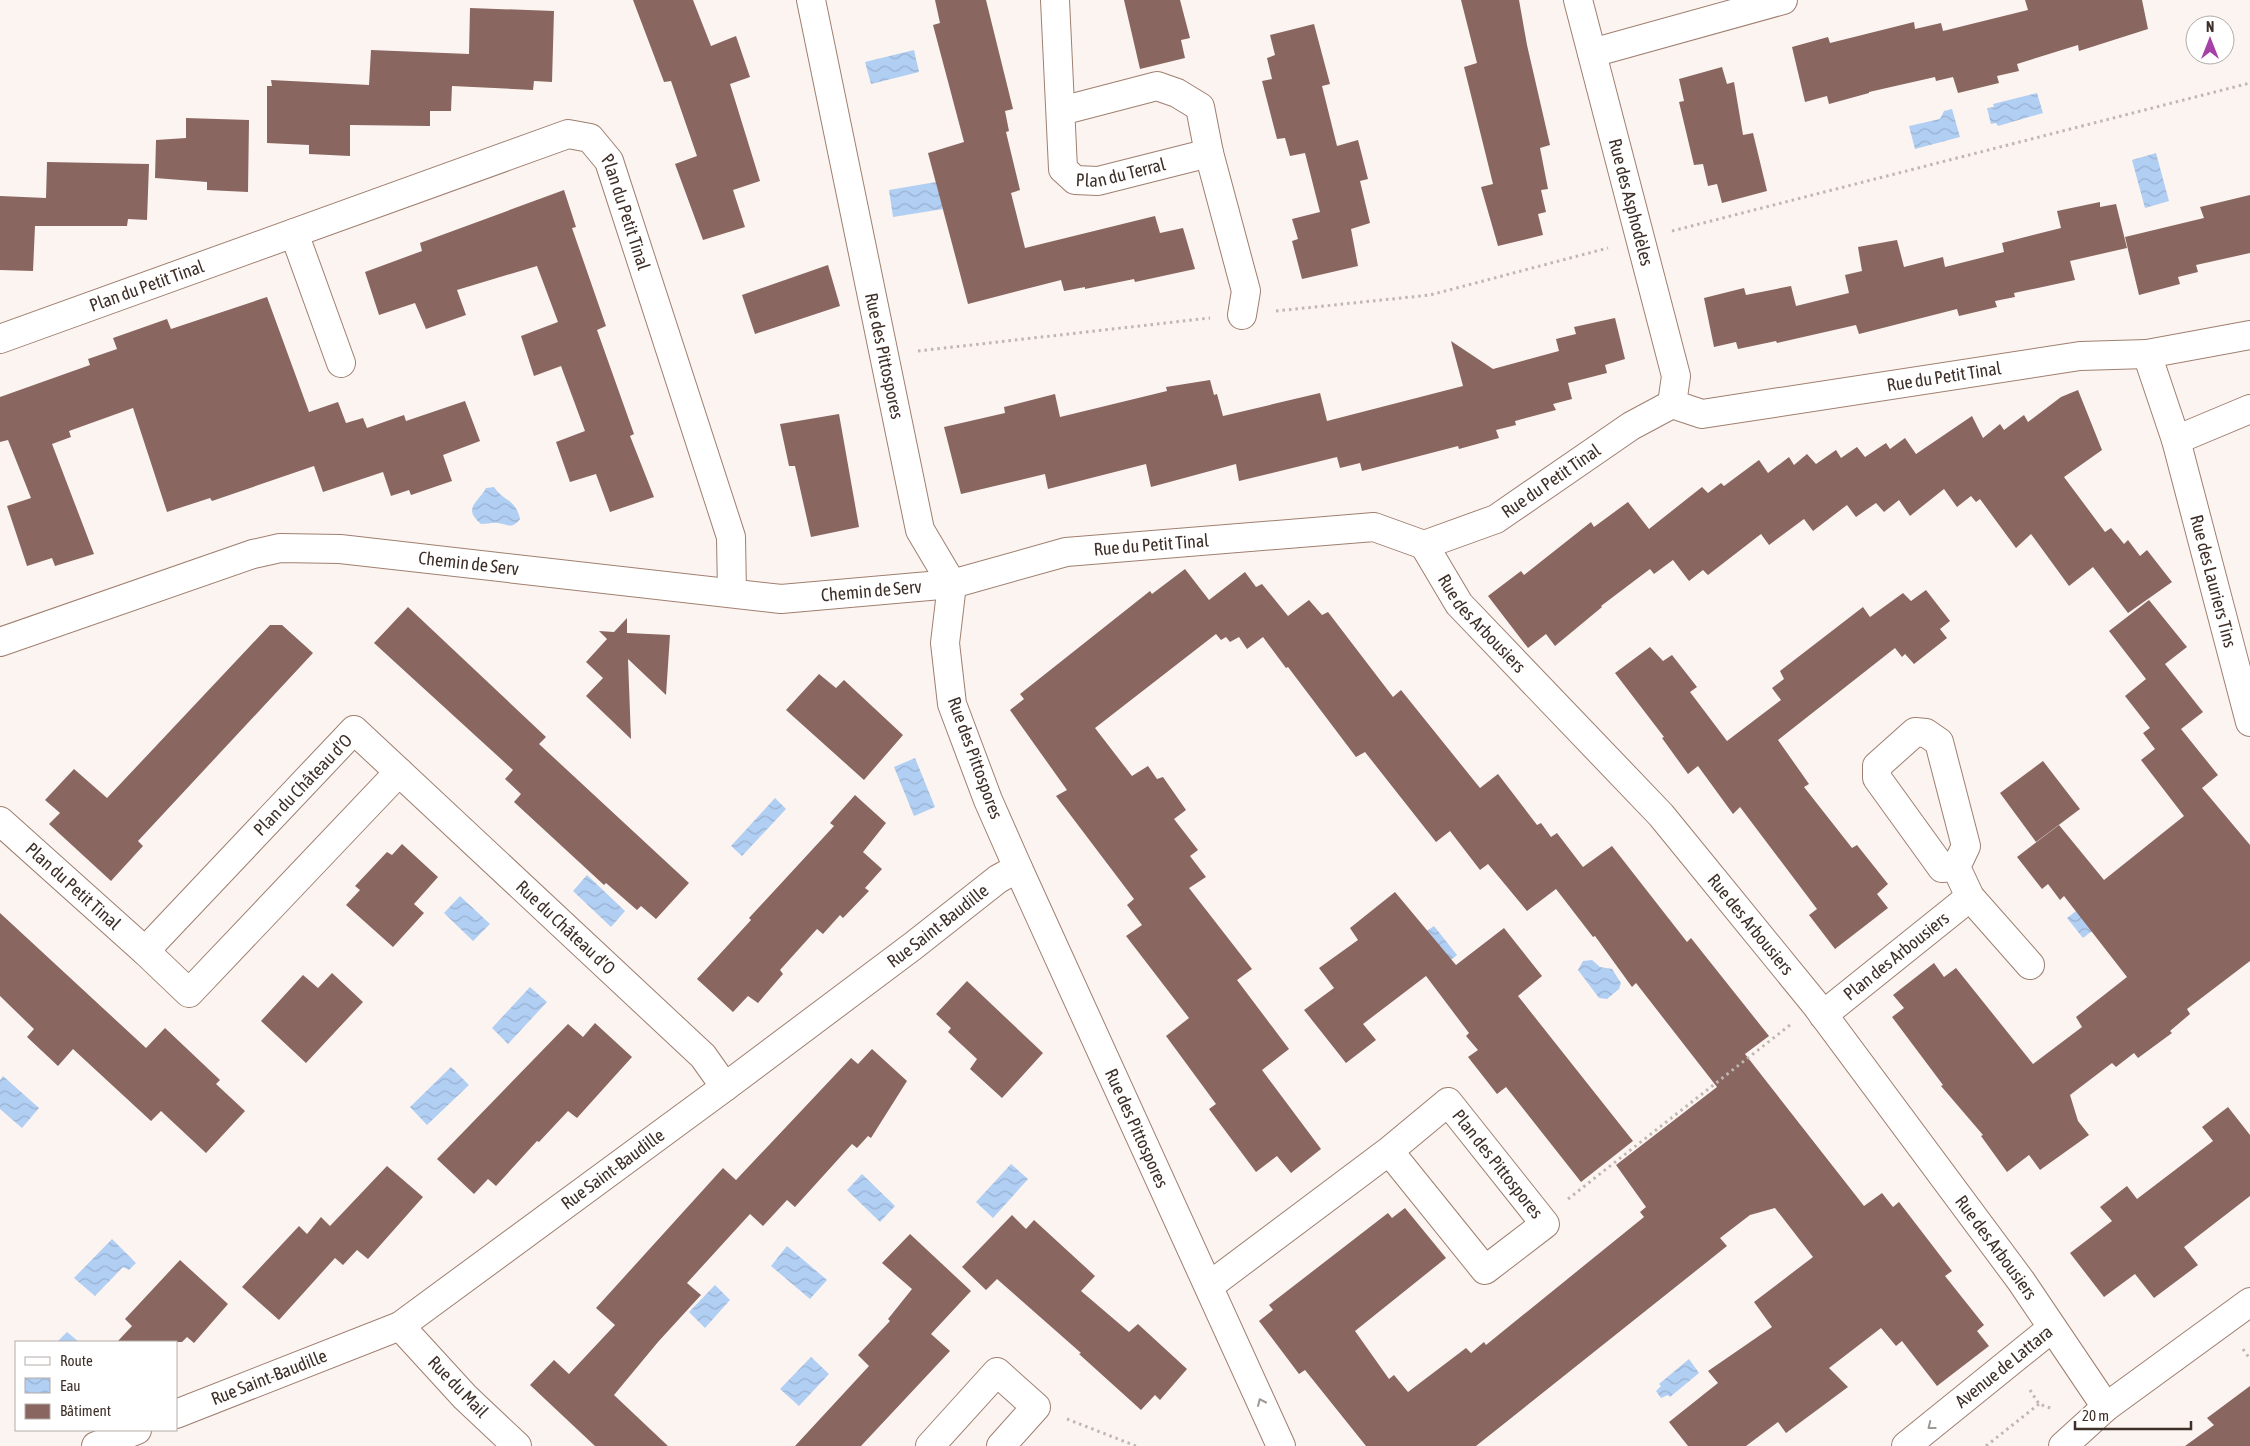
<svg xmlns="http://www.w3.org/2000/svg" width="2250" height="1446" viewBox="0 0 2250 1446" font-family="'Asap Condensed',sans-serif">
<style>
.water{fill:url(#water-waves)}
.building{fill:#896660}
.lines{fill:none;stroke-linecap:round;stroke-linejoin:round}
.minor-casing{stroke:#9f7f6f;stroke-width:30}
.tertiary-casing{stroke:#9f7f6f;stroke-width:30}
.path{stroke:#c0b6b2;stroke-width:3;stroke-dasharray:2.5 4;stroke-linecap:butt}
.minor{stroke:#fff;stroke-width:28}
.tertiary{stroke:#fff;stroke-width:28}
.oneway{stroke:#9e9894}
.labels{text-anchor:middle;stroke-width:5;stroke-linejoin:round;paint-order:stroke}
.street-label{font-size:18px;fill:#3e3029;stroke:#fff}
</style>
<defs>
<pattern id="water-waves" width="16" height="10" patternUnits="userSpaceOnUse" patternTransform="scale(1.25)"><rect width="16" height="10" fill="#b1cef3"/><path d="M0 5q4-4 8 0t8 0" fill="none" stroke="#99b1d0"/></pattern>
</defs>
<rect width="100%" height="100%" fill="#fcf4f1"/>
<g class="water">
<path d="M914,50L919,72L871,84L865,62Z"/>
<path d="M2037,93L2043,113L1998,126L1996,123L1991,124L1987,108L1994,107L1993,104Z"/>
<path d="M1952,109L1960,137L1915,149L1909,126L1940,119L1944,111Z"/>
<path d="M2156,153L2169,201L2145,208L2132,160Z"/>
<path d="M936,182L943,209L893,217L889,190Z"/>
<path d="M494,487C503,501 516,499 520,519C512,529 509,525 498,523C493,522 487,524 481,524C462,508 478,503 486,488Z"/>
<path d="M915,758L935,807L914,816L894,767Z"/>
<path d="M775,798L786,809L742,856L731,846Z"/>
<path d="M587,875L625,911L611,927L573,891Z"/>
<path d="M2106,888L2122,908L2083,938L2067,918Z"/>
<path d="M460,896L490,924L473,941L444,913Z"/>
<path d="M1434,926L1457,955L1440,969L1415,939Z"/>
<path d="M1592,960L1600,967L1612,969L1621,983L1619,989L1607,999L1599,998L1578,970L1583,961Z"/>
<path d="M530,987L547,1002L508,1044L492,1028Z"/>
<path d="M451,1067L469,1085L427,1125L410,1107Z"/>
<path d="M3,1076L39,1108L22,1128L0,1109V1080Z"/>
<path d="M1011,1164L1028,1179L993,1218L976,1202Z"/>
<path d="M862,1174L895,1206L880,1222L847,1190Z"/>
<path d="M112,1239L136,1263L129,1270L123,1267L95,1296L74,1278Z"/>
<path d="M787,1246L827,1280L810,1299L771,1266Z"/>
<path d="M715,1285L730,1300L705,1328L689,1312Z"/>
<path d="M67,1332L79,1342H57Z"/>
<path d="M811,1357L829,1374L799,1406L780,1389Z"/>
<path d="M1689,1359L1699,1373L1670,1397L1668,1395L1661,1398L1656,1391L1661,1386L1659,1384Z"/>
</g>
<g class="building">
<path d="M633,0H693L711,46L736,36L750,77L730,84L760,181L733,190L745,227L703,240L675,164L697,156L671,81L664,82Z"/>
<path d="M935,0H986L1013,109L1005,111L1009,131L1006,132L1020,190L1011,193L1025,248L1155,216L1160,233L1183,228L1195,269L1135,282L1134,279L1085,289V287L1064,291L1061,280L968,304L928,153L964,142L933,25L940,23Z"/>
<path d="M1124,0H1180L1190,38L1181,40L1185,58L1140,69Z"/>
<path d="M1461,0H1519L1527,45L1550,145L1540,148L1548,189L1541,190L1546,212L1538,214L1543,235L1498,246L1481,187L1493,184L1464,67L1477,63Z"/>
<path d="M2025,0H2142L2148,29L2079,51L2078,45L2017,64L2019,71L1997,76L1999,83L1958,93L1953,77L1936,81L1935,77L1869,92V93L1829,104L1827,96L1805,102L1792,47L1828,37L1830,43L1914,22L1915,29L1941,23L1943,31L2028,10Z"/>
<path d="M470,8L554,11L552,82L534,81L533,90L452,86L451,111H430V126L350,125V156L309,154V145L267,143V86H272L271,80L369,85L371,50L469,54Z"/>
<path d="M1314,24L1330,84L1322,86L1337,146L1358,140L1368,179L1360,181L1370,223L1351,229L1358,266L1302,279L1292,241L1298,239L1292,219L1320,212L1305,153L1290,156L1285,138L1277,139L1262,81L1272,79L1267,58L1275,55L1270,35Z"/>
<path d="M1722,67L1727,84L1734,82L1743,135L1753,133L1767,191L1722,203L1717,184L1708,186L1703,164L1694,165L1679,102L1684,101L1679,79Z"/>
<path d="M186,118L249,120L248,192L207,190V182L155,178L156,140L186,138Z"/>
<path d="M47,162L149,164L147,220L128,219L127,226H35L33,271L0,270V196L46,198Z"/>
<path d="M564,190L576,227L572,228L606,326L597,330L634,434L630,436L654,497L610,512L596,474L570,482L556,442L585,431L561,366L534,376L521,336L558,322L537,266L457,290L466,315L426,329L415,303L379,315L365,272L422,251L420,243Z"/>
<path d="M2250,195V253L2196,265L2198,272L2178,277L2180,284L2139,295L2125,237L2204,218L2200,207Z"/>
<path d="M2100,202V207L2116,204L2127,248L2070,261L2075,280L2014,293L2015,297L1995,301L1997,307L1959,316L1957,309L1859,334L1856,325L1777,343L1776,341L1738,349L1736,342L1714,347L1704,298L1744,288L1746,295L1791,286L1796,306L1849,293L1845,275L1862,271L1858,247L1897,240L1904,267L1943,257L1945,267L2004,252L2002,243L2061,228L2057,211Z"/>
<path d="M828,265L840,306L755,334L742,295Z"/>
<path d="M267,297L309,412L338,402L346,423L363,418L367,428L404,415L406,421L465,401L480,441L443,455L452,481L411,495L409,490L391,496L383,472L323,492L314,466L212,501L210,498L167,512L133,408L69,431L71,437L52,444L94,554L55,566L52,558L27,566L7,506L31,498L8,440L0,442V397L90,365L88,359L117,349L113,338L167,319L171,329Z"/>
<path d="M1615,318L1625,359L1605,365L1607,373L1568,383L1572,399L1553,404L1556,410L1515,421L1516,425L1496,430L1499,438L1459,449L1458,446L1362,471L1360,463L1340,468L1337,457L1239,481L1236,464L1151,487L1146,464L1048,489L1045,474L961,494L944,427L1005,413L1004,407L1055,394L1060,417L1167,391L1166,387L1210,380L1214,395L1217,394L1223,416L1320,393L1327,421L1463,386L1451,341L1493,369L1559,351L1556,339L1576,334L1574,327Z"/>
<path d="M2078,390L2102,450L2064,477L2105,532L2111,528L2124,544L2128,540L2140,556L2147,550L2172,582L2128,613L2093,567L2069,586L2031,534L2016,548L1980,499L1976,502L1971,496L1957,507L1944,489L1910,516L1899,500L1884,512L1876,503L1856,517L1847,505L1813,531L1804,519L1769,545L1761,534L1708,575L1703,570L1689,581L1673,560L1654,574L1650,569L1601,606L1602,607L1555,646L1546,634L1528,648L1488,596L1521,571L1524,575L1591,522L1594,527L1628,502L1649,529L1702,487L1708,493L1721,483L1724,486L1759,460L1768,473L1789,457L1794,465L1807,454L1816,464L1836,450L1841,458L1857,447L1865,457L1886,443L1890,449L1905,438L1916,454L1972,416L1983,438L2000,424L2004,430L2024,415L2028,422L2061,397Z"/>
<path d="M839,414L859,527L811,537L795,466H789L780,424Z"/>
<path d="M1185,569L1209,600L1245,572L1256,587L1262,584L1288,616L1309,600L1322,615L1328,612L1393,697L1401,690L1480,788L1498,774L1537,825L1541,823L1551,837L1557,833L1583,867L1612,846L1687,942L1691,938L1769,1036L1745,1054L1864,1206L1882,1193L1893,1207L1899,1202L1952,1271L1945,1276L1984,1325L1977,1331L1989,1346L1937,1386L1902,1341L1896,1346L1881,1328L1829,1368L1848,1387L1786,1433L1778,1422L1746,1446H1688L1669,1422L1718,1383L1708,1371L1772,1327L1754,1302L1813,1257L1775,1208L1750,1215L1720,1238L1727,1246L1476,1446H1366L1305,1370L1299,1374L1259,1321L1273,1310L1269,1305L1388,1213L1392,1218L1405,1208L1446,1258L1355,1331L1389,1379L1394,1375L1408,1392L1466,1348L1471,1353L1484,1342L1486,1345L1644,1217L1640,1212L1646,1207L1616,1165L1717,1087L1636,983L1632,987L1595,936L1593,937L1556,889L1527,911L1488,864L1480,870L1450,831L1436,842L1365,752L1356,757L1288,667L1286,668L1263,637L1247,649L1239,637L1230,642L1226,637L1221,640L1216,634L1095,728L1132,776L1148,766L1157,779L1163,777L1186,810L1174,819L1198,850L1190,856L1206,877L1189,888L1252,969L1237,980L1289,1049L1262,1070L1321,1149L1291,1173L1277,1156L1256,1172L1209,1109L1216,1104L1166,1036L1189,1018L1126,936L1142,925L1127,905L1134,899L1056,796L1067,790L1010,710L1024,699L1020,694L1150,591L1152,594Z"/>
<path d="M1926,590L1950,621L1940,629L1947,638L1914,664L1905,654L1902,657L1895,648L1778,740L1809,784L1804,787L1852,848L1857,845L1888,884L1877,894L1888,908L1835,949L1809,915L1817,909L1740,807L1733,814L1698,766L1688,774L1662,738L1664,737L1615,673L1650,647L1663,661L1672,655L1697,687L1690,692L1727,741L1781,700L1772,688L1784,679L1780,671L1863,607L1870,617L1903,593L1911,601Z"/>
<path d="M2149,600L2187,647L2165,664L2203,712L2181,729L2218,775L2202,788L2250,845V961L2187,1009L2190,1014L2170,1031L2172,1033L2138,1058L2134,1053L2116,1067L2112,1063L2070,1095L2078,1121L2089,1135L2040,1170L2029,1155L2007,1172L1981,1136L1983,1135L1941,1086L1943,1085L1892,1017L1904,1008L1893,995L1934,963L1944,977L1956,968L2033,1064L2082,1027L2076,1017L2127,977L2064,896L2060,900L2048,884L2042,889L2017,857L2059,825L2104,880L2184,816L2141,760L2155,749L2143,733L2150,728L2125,696L2146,679L2109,631Z"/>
<path d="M408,607L546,737L539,744L689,883L656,919L641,906L637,910L606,883L604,885L514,802L521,794L505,779L513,770L374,643Z"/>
<path d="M627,618V633L670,635L666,695L628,659L631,739L586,696L603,678L586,662L607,639L599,631L614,632Z"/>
<path d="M270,625H282L313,653L138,841L143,846L111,881L49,824L60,813L45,800L74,769L107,798Z"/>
<path d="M819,674L836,688L844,680L903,735L864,780L786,710Z"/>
<path d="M2043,761L2080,809L2036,842L2000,793Z"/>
<path d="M855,795L886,823L863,852L882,869L865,888L869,891L843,918L840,915L823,934L817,929L780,970L783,974L758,1003L748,996L733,1012L697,979L751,920L749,918L834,826L830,823Z"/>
<path d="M402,844L438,877L414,904L424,913L393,947L346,905L360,890L355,886L387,852L392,855Z"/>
<path d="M1395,892L1456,965L1504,928L1542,976L1518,996L1633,1141L1581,1182L1506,1087L1497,1094L1468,1057L1478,1050L1466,1036L1469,1033L1426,976L1363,1024L1376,1040L1346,1063L1304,1010L1334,988L1319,968L1358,940L1350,928Z"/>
<path d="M0,913L146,1048L165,1028L220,1080L216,1084L245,1111L206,1153L161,1111L151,1121L73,1049L58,1066L27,1037L34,1029L0,996Z"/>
<path d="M332,973L363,1002L306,1063L261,1021L303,975L318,988Z"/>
<path d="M967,981L1043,1053L1002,1098L970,1069L977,1059L948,1032L951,1028L936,1014Z"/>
<path d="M595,1023L632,1057L577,1118L568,1111L539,1142L537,1141L496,1186L488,1179L474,1194L437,1159L568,1024L583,1037Z"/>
<path d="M872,1049L907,1081L871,1138L868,1136L857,1148L852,1144L795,1207L787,1200L763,1226L750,1214L687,1283L701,1295L658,1342L614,1395L668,1446H595L530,1385L554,1360L569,1374L615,1325L596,1308L723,1168L736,1180L851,1058L858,1064Z"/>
<path d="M2228,1107L2250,1135V1196L2184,1247L2198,1265L2154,1298L2135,1274L2104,1297L2070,1253L2112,1221L2100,1207L2127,1186L2137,1199L2213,1141L2202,1127Z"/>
<path d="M387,1166L423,1197L368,1259L357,1250L343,1265L335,1258L279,1320L242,1287L299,1226L307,1234L321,1217L330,1226Z"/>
<path d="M1012,1215L1026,1229L1034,1220L1095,1276L1081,1291L1129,1332L1138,1324L1187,1369L1160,1400L1155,1395L1141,1410L1079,1354L1081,1353L997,1279L986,1290L962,1267Z"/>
<path d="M910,1234L971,1291L931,1334L950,1351L861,1446H795L869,1366L858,1355L890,1321L888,1319L912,1289L882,1263Z"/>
<path d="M180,1260L228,1304L194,1343L187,1337L182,1342H117L132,1326L125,1319Z"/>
<path d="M2250,1386V1446H2185L2214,1425L2207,1418Z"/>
</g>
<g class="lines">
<g class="minor-casing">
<g id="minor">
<path id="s1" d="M1055,0L1063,169L1075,180L1098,181L1209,153"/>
<path id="s2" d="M1578,0L1676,376L1672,404"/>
<path d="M1592,53L1783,0"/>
<path d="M1061,111L1157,86L1177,93L1200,107L1209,153L1246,291L1242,315"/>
<path d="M294,233L341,363"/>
<path d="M2250,335L2147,354L2176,440L2250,409"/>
<path id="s3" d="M0,339L568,134L590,138L609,161L731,537L732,593"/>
<path id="s4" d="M2176,440L2250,722"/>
<path id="s5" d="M1424,545L1459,604L1661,815L1816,1005L2021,1281L2106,1407"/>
<path id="s6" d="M0,642L253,554L280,548L340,549L781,599L952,584L1066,552L1374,527L1424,545L1496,519L1631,426L1672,404L1702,414L2080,356L2147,354"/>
<path d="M354,730L399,772L189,993L145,951Z"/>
<path id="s7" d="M399,772L703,1056L725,1087"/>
<path id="s8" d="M0,821L145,951"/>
<path d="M1956,867L1942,868L1877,778V766L1915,732L1926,733L1939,742L1966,846L1956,867L1970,897L2030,965"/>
<path id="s9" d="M1018,868L1281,1446"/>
<path id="s10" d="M1823,1015L1970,897"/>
<path id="s11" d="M1209,1286L1389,1151L1448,1102L1545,1224L1485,1270L1389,1151"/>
<path id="s12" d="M176,1414L400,1326"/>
<path d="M96,1446L137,1430"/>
<path d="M930,1446L997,1372L1036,1407L1001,1446"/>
<path id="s13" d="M1906,1446L2052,1328"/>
<path d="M2063,1446L2106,1407L2250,1302"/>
</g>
</g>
<g class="tertiary-casing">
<g id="tertiary">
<path id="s14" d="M517,1446L465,1397L400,1326L725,1087L913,946L998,879L1018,868L988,800L952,704L945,643L952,584L920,530L811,0"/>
</g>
</g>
<g class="path">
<path d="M1672,231L2250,83"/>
<path d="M1276,311L1430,295L1608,248"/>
<path d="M918,351L1210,318"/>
<path d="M1568,1199L1790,1025"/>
<path d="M2243,1349L2250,1359"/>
<path d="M2030,1390L2039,1404L2053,1409"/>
<path d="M1067,1419L1136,1446"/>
<path d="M1986,1446L2039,1404"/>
</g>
<use href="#minor" class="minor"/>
<use href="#tertiary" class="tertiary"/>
</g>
<defs><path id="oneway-chevron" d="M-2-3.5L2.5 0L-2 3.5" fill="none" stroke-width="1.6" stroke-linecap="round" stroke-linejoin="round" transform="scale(1.25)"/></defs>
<g class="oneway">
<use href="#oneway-chevron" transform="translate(1261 1402) rotate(-114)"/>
<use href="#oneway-chevron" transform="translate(1931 1426) rotate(142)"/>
</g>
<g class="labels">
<g class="street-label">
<text dy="6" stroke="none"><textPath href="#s1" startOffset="232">Plan du Terral</textPath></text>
<text dy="6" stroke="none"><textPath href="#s2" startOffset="209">Rue des Asphodèles</textPath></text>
<text dy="6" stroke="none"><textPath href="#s3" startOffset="710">Plan du Petit Tinal</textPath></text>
<text dy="6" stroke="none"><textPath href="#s3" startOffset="156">Plan du Petit Tinal</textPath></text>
<text transform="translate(884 356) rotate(78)" y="6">Rue des Pittospores</text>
<text dy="6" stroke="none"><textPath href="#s6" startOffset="2015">Rue du Petit Tinal</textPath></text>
<text dy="6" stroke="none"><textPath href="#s6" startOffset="1595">Rue du Petit Tinal</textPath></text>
<text dy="6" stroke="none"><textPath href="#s6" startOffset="1175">Rue du Petit Tinal</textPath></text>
<text dy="6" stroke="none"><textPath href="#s6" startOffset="485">Chemin de Serv</textPath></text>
<text dy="6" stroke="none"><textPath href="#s4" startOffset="146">Rue des Lauriers Tins</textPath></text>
<text dy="6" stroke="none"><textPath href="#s6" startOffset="890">Chemin de Serv</textPath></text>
<text dy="6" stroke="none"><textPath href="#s5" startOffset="98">Rue des Arbousiers</textPath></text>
<text transform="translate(975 758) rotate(70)" y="6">Rue des Pittospores</text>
<text transform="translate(303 785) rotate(-46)" y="6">Plan du Château d'O</text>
<text dy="6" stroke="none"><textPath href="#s8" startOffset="98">Plan du Petit Tinal</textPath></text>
<text dy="6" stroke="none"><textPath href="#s14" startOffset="838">Rue Saint-Baudille</textPath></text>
<text dy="6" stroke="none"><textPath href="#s5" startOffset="502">Rue des Arbousiers</textPath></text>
<text dy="6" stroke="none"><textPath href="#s7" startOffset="228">Rue du Château d'O</textPath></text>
<text dy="6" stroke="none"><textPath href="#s10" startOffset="94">Plan des Arbousiers</textPath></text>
<text dy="6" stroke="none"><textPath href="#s9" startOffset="286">Rue des Pittospores</textPath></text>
<text dy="6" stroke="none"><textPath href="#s11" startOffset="381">Plan des Pittospores</textPath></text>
<text dy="6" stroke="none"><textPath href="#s14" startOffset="432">Rue Saint-Baudille</textPath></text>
<text dy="6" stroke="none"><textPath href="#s5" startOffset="908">Rue des Arbousiers</textPath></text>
<text dy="6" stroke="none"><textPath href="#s13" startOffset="126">Avenue de Lattara</textPath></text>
<text dy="6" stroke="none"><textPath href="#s12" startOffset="100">Rue Saint-Baudille</textPath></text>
<text transform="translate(458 1387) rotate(46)" y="6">Rue du Mail</text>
</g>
</g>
<rect x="15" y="1341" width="162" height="90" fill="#ffffff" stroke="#b2aca9"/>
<rect x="25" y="1357" width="25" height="8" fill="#ffffff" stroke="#b2aca9"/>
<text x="60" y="1366" font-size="15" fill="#3e3029">Route</text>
<rect x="25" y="1378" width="25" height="15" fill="url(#water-waves)" stroke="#b2aca9"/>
<text x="60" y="1391" font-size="15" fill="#3e3029">Eau</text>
<rect x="25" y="1404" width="25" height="15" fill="#896660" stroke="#b2aca9"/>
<text x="60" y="1416" font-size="15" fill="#3e3029">Bâtiment</text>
<g transform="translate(2210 40)"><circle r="24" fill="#ffffff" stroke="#b2aca9"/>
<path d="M0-4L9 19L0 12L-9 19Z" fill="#a440a6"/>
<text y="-8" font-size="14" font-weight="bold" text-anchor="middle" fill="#3e3029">N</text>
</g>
<path d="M2075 1421v8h116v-8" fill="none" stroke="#3e3029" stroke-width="2.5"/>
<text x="2082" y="1421" font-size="15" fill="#3e3029" stroke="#ffffff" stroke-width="4" paint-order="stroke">20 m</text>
</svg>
